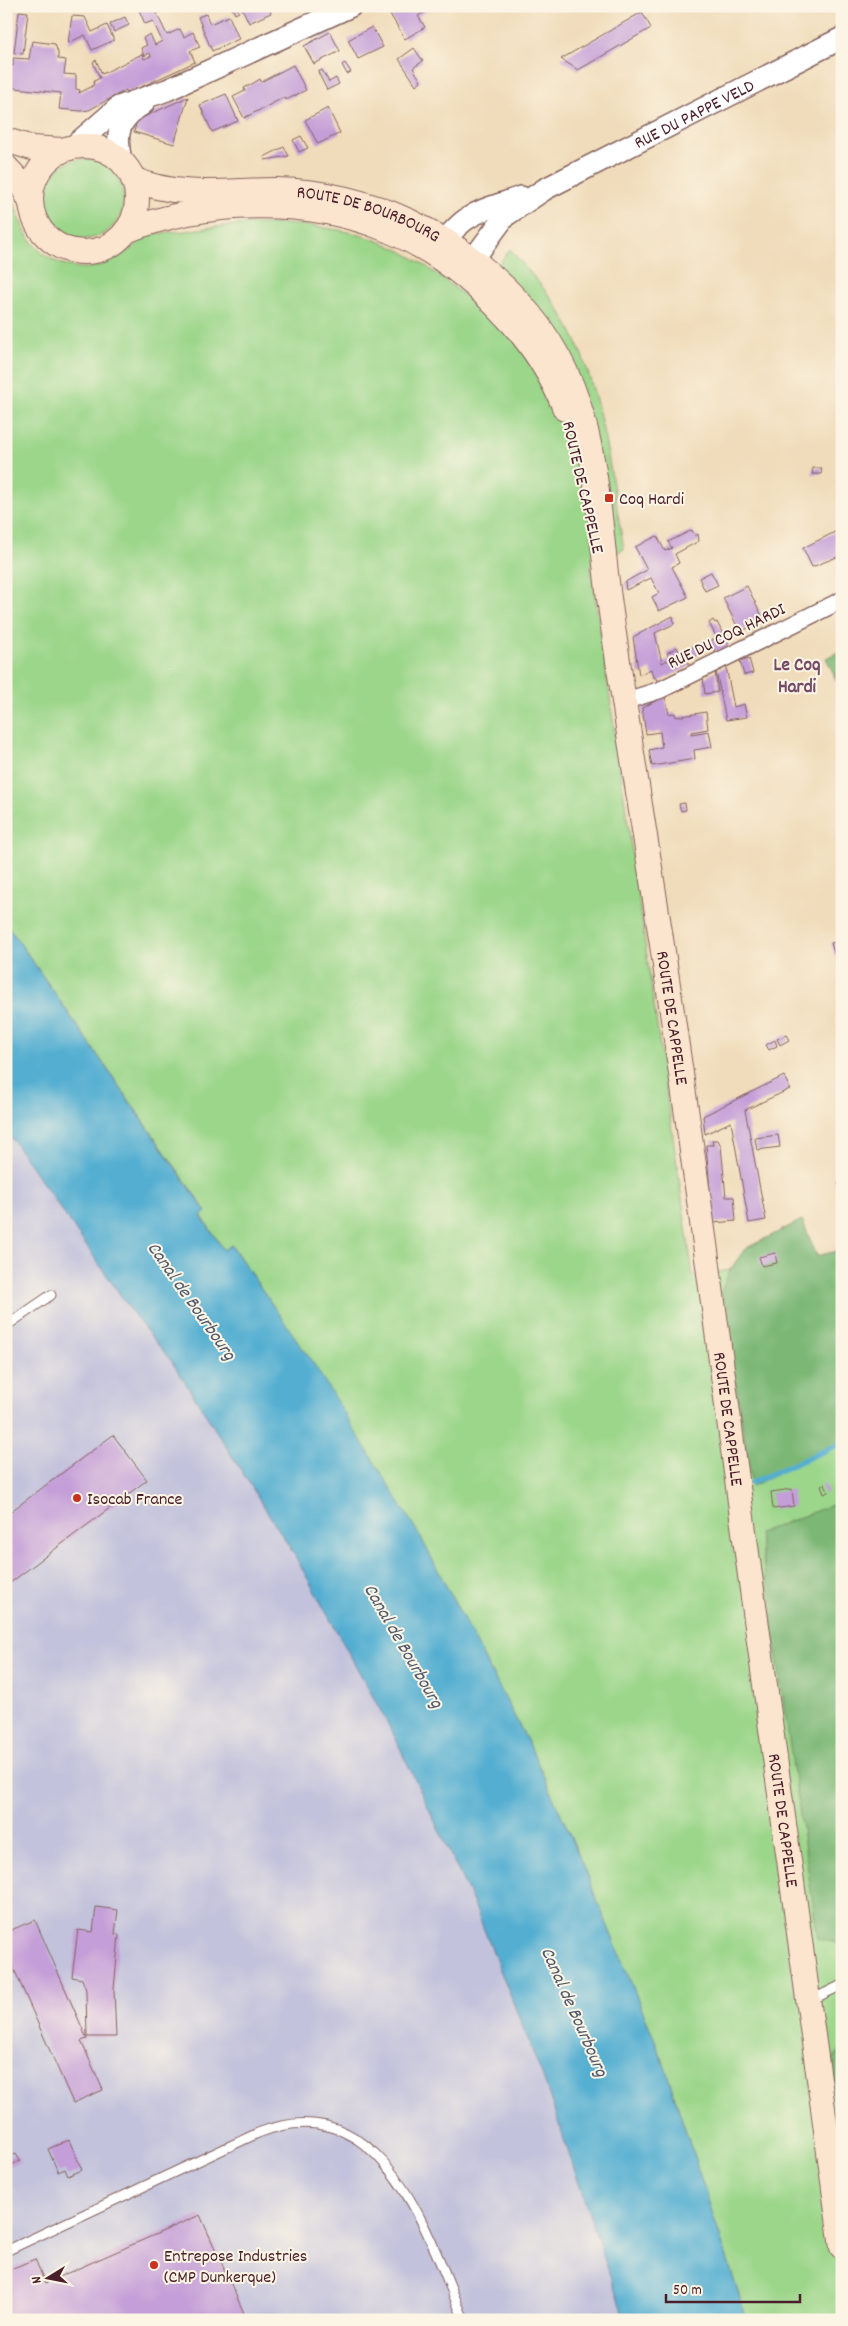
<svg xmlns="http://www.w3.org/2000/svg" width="848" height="2326" viewBox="0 0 848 2326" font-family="Dekko,sans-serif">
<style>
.industrial{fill:#c2c2dc}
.green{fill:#9bd68a;stroke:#727a5a}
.forest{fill:#7cb776;stroke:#636b50}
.water{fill:#53aed1;stroke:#4e667e}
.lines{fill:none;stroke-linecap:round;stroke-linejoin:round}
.stream{stroke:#53aed1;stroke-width:5.5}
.building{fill:#c49ed8}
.service-casing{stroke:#84615d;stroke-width:11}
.minor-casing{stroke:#84615d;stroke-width:19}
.tertiary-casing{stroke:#84615d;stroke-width:24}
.secondary-casing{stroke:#84615d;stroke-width:26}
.service{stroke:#fff;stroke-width:9}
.minor{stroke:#fff;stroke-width:16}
.tertiary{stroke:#fff;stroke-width:21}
.secondary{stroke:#fce5cf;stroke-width:24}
.poi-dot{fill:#c8321e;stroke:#fcf5e5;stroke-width:2}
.labels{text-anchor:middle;stroke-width:4;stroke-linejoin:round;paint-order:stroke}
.street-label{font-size:18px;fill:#4a1f2b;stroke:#fcf5e5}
.poi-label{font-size:18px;fill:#4a1f2b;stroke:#fcf5e5;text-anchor:start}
.neighbourhood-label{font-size:19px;font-weight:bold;fill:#754b68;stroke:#fcf5e5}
.water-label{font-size:19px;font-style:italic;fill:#4e586d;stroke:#fcf5e5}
</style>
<rect width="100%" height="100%" fill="#fcf5e5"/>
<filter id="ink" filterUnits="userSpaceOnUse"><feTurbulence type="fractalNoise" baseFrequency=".02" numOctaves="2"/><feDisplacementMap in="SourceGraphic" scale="10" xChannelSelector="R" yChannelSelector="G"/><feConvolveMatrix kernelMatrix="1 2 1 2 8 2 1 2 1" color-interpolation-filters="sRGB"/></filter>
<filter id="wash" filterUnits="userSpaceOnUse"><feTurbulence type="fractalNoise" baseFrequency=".0096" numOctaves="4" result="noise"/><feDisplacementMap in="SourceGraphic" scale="20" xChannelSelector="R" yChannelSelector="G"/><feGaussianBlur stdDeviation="1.12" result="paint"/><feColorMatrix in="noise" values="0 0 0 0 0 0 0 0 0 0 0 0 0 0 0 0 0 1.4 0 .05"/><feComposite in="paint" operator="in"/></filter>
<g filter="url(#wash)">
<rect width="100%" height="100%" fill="#f0dcba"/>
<path class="industrial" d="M6,1130L137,1319L172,1362L201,1407L294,1553L393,1733L473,1902L544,2080L625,2320H6Z"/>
<g class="green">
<circle cx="84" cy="199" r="40"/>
<path d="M6,196L13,197C21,234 39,264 81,268C100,269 117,259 132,248C137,244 142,238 147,236C159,232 173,232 185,231C255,220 336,218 401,251C426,264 449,284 472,301L510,249C528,271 550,293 564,318C601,378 611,480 624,549L591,567L693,1276L730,1270L745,1249L802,1220L817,1256L842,1250V2320H747L662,2058L569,1832L530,1746L420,1536L232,1245L224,1250L201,1215L206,1211L6,923Z"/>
</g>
<g class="forest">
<path d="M842,650V692L826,658Z"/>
<path d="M802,1220L817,1256L842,1250V1443L752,1486L721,1292L730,1270L745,1249Z"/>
<path d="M842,1501V1944L818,1939L759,1533Z"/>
<path d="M842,2048V2125L831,2061Z"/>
</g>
<path class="water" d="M6,923L206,1212L201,1216L224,1250L231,1245L315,1366L420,1536L530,1746L569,1832L662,2058L747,2320H625L544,2080L473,1902L393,1733L294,1554L201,1407L172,1362L137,1319L6,1130Z"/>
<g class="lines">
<path class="stream" d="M751,1483L842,1443"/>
</g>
<g id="blocks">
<g class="building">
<path d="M148,6H170L156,12L167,35L180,29L184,37L193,32L200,47L190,51L195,62L128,93L126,90L89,110L81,111L59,109L61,93L6,87V65L13,66V58L29,59L32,41L55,44L58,53V59L66,60L64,74L76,75V89L80,90L79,93L93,86L94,81L100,78L93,62L96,60L102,74L142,54L144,59L151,56L150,53L144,56L141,48L147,45L143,38L150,34L155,45L162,41L153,21L145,24L139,10Z"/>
<path d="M231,6H236L239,12L235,14Z"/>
<path d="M241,6H268L271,13L249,23Z"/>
<path d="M392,6H435L418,16L425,27L405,39L387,9Z"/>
<path d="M6,9L12,10L10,24H6Z"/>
<path d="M19,11L28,12L23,54L14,53Z"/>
<path d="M642,12L651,28L644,32L578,70L561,59Z"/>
<path d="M206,14L210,24L229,16L239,39L212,51L198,17Z"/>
<path d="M72,16L85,17L92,32L107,25L114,40L92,50L85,35L68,43Z"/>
<path d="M125,17L129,25L114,32L110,24Z"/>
<path d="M372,27L383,47L358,59L348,40Z"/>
<path d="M330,32L340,51L314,64L304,46Z"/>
<path d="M414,48L423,61L413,68L421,81L416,85L399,59Z"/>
<path d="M345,63L351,72L347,74L342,65Z"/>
<path d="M293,65L306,90L286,100L285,97L244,118L233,97L245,91L244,88L252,84L260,79L261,82Z"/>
<path d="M322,70L329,82L336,78L339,84L327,90L318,72Z"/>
<path d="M226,94L238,121L212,132L200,105Z"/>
<path d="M188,97L174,144L134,132L137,120Z"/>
<path d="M328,108L340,133L318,144L305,120Z"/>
<path d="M301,136L308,148L299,152L293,140Z"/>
<path d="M284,147L289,156L265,160L264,157Z"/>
<path d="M813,468H822L821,474H812Z"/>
<path d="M692,530L695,536L698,534L699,541L675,554L679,563L672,567L688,597L659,611L652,597L659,593L651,578L626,590L625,582L647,570L635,547L657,536L665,551L672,548L668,542Z"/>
<path d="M839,530L842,534V555L812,567L803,548Z"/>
<path d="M711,572L718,585L705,591L699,578Z"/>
<path d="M747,586L764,620L740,632L723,598Z"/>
<path d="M673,616L674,624L655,633L662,663L670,659L667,653L677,647L680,654L697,645L701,653L687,660L690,666L658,682L655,677H653L651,669L639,675L633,637Z"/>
<path d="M713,620L715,623L717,622L729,646L716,653L710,641L717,638L709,623Z"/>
<path d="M749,658L753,673L744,675L740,661Z"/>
<path d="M726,667L734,707L744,704L747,717L726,720L716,671Z"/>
<path d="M715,672L718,692L705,694L703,678Z"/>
<path d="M665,696L669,714L675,713L676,717L706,712L708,729L691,732V734L709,731L712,747L694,750L695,759L652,766L649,750L662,747L660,732L646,734L642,708Z"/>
<path d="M685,803L686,810L681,811L679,804Z"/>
<path d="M842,940V975H841L831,943Z"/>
<path d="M786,1035L789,1040L780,1045L777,1039Z"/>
<path d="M775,1040L777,1046L769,1050L766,1045Z"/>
<path d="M784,1076L790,1089L745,1110L766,1220L749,1223L731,1122L705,1134L703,1116Z"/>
<path d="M778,1135L780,1147L757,1150L755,1138Z"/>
<path d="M712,1140H718L721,1146L726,1197H734L736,1221L713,1223L706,1145H713Z"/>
<path d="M842,1182V1196H841L838,1183Z"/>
<path d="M775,1253L777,1263L762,1266L759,1257Z"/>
<path d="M113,1435L147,1480L6,1586V1515Z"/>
<path d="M825,1484L828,1492L824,1494L821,1485Z"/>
<path d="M792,1489L794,1506L773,1509L771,1492Z"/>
<path d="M96,1907L118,1910L115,1934L119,1935L114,1989L116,2037H87L86,1990L82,1979L72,1977L78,1930L93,1932Z"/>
<path d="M35,1920L87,2039L81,2041L103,2090L73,2103L6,1951V1932Z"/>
<path d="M69,2140L82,2170L68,2176L65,2169L58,2172L48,2149Z"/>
<path d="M16,2154L20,2161L6,2167V2158Z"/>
<path d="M200,2215L247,2320H6V2271L35,2259L45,2283Z"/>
</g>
</g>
</g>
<g filter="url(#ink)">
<use href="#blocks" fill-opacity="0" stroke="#84615d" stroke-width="1"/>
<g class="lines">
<g class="service-casing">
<g id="service">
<path d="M6,1326L51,1295"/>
<path d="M809,2001L842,1985"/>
<path d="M6,2251L258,2133C383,2084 427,2233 464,2320"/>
</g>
</g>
<g class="minor-casing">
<path id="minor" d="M625,701L660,690L842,600"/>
</g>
<g class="tertiary-casing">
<g id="tertiary">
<path d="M74,146L119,107L167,90L351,6"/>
<path d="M121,161C115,133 118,119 143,104"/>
<path d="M435,254C464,212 475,213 521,197"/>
<path id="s1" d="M463,273L505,216L545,189L842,38"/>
</g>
</g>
<g class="secondary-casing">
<g id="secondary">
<path d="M6,140L32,148L62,150"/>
<circle cx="84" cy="199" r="53"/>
<path d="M6,167L21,183L30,201"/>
<path id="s2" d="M133,179C179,199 228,190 276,190C371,192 456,234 520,303C551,337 571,375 583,419C599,477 601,538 609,598C624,709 643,821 660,932C690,1127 716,1322 742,1517C776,1761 809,2004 842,2247"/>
<path d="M126,231C206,200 305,197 385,229C429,247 467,275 499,309C528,338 550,371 565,409"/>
</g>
</g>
<use href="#service" class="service"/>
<use href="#minor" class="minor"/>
<use href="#tertiary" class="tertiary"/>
<use href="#secondary" class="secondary"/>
</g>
</g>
<g class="poi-dot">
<rect x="604" y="493" width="10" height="10" rx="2.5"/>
<circle cx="77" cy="1498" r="5"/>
<circle cx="154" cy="2265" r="5"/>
</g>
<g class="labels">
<g class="street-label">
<text dy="6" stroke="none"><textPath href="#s1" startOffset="286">RUE DU PAPPE VELD</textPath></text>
<text dy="6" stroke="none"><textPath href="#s2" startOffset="241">ROUTE DE BOURBOURG</textPath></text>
<text transform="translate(584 487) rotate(77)" y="6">ROUTE DE CAPPELLE</text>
<text transform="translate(726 635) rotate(-26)" y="6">RUE DU COQ HARDI</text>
<text dy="6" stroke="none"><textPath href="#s2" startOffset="1160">ROUTE DE CAPPELLE</textPath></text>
<text dy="6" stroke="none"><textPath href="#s2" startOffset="1565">ROUTE DE CAPPELLE</textPath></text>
<text dy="6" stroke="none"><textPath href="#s2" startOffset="1970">ROUTE DE CAPPELLE</textPath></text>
</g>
<g class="poi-label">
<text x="619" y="504">Coq Hardi</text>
<text x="87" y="1504">Isocab France</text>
<text x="164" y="2261">Entrepose Industries<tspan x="164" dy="21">(CMP Dunkerque)</tspan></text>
</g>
<g class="neighbourhood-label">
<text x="797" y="670">Le Coq<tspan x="797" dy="22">Hardi</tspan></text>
</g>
<g class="water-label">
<text transform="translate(193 1300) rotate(55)" y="7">Canal de Bourbourg</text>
<text transform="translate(405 1645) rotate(60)" y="7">Canal de Bourbourg</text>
<text transform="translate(576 2011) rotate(66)" y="7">Canal de Bourbourg</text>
</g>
</g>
<rect width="848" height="2326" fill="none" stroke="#fcf5e5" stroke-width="25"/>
<g transform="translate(48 2278) rotate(260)" stroke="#fcf5e5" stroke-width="4" paint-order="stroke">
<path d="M0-4L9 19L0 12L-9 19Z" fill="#4a1f2b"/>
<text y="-8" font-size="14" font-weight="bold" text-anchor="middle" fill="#4a1f2b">N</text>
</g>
<path d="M666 2294v8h134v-8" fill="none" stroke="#4a1f2b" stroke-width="2.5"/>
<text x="673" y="2294" font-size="15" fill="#4a1f2b" stroke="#fcf5e5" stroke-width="4" paint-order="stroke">50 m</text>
</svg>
